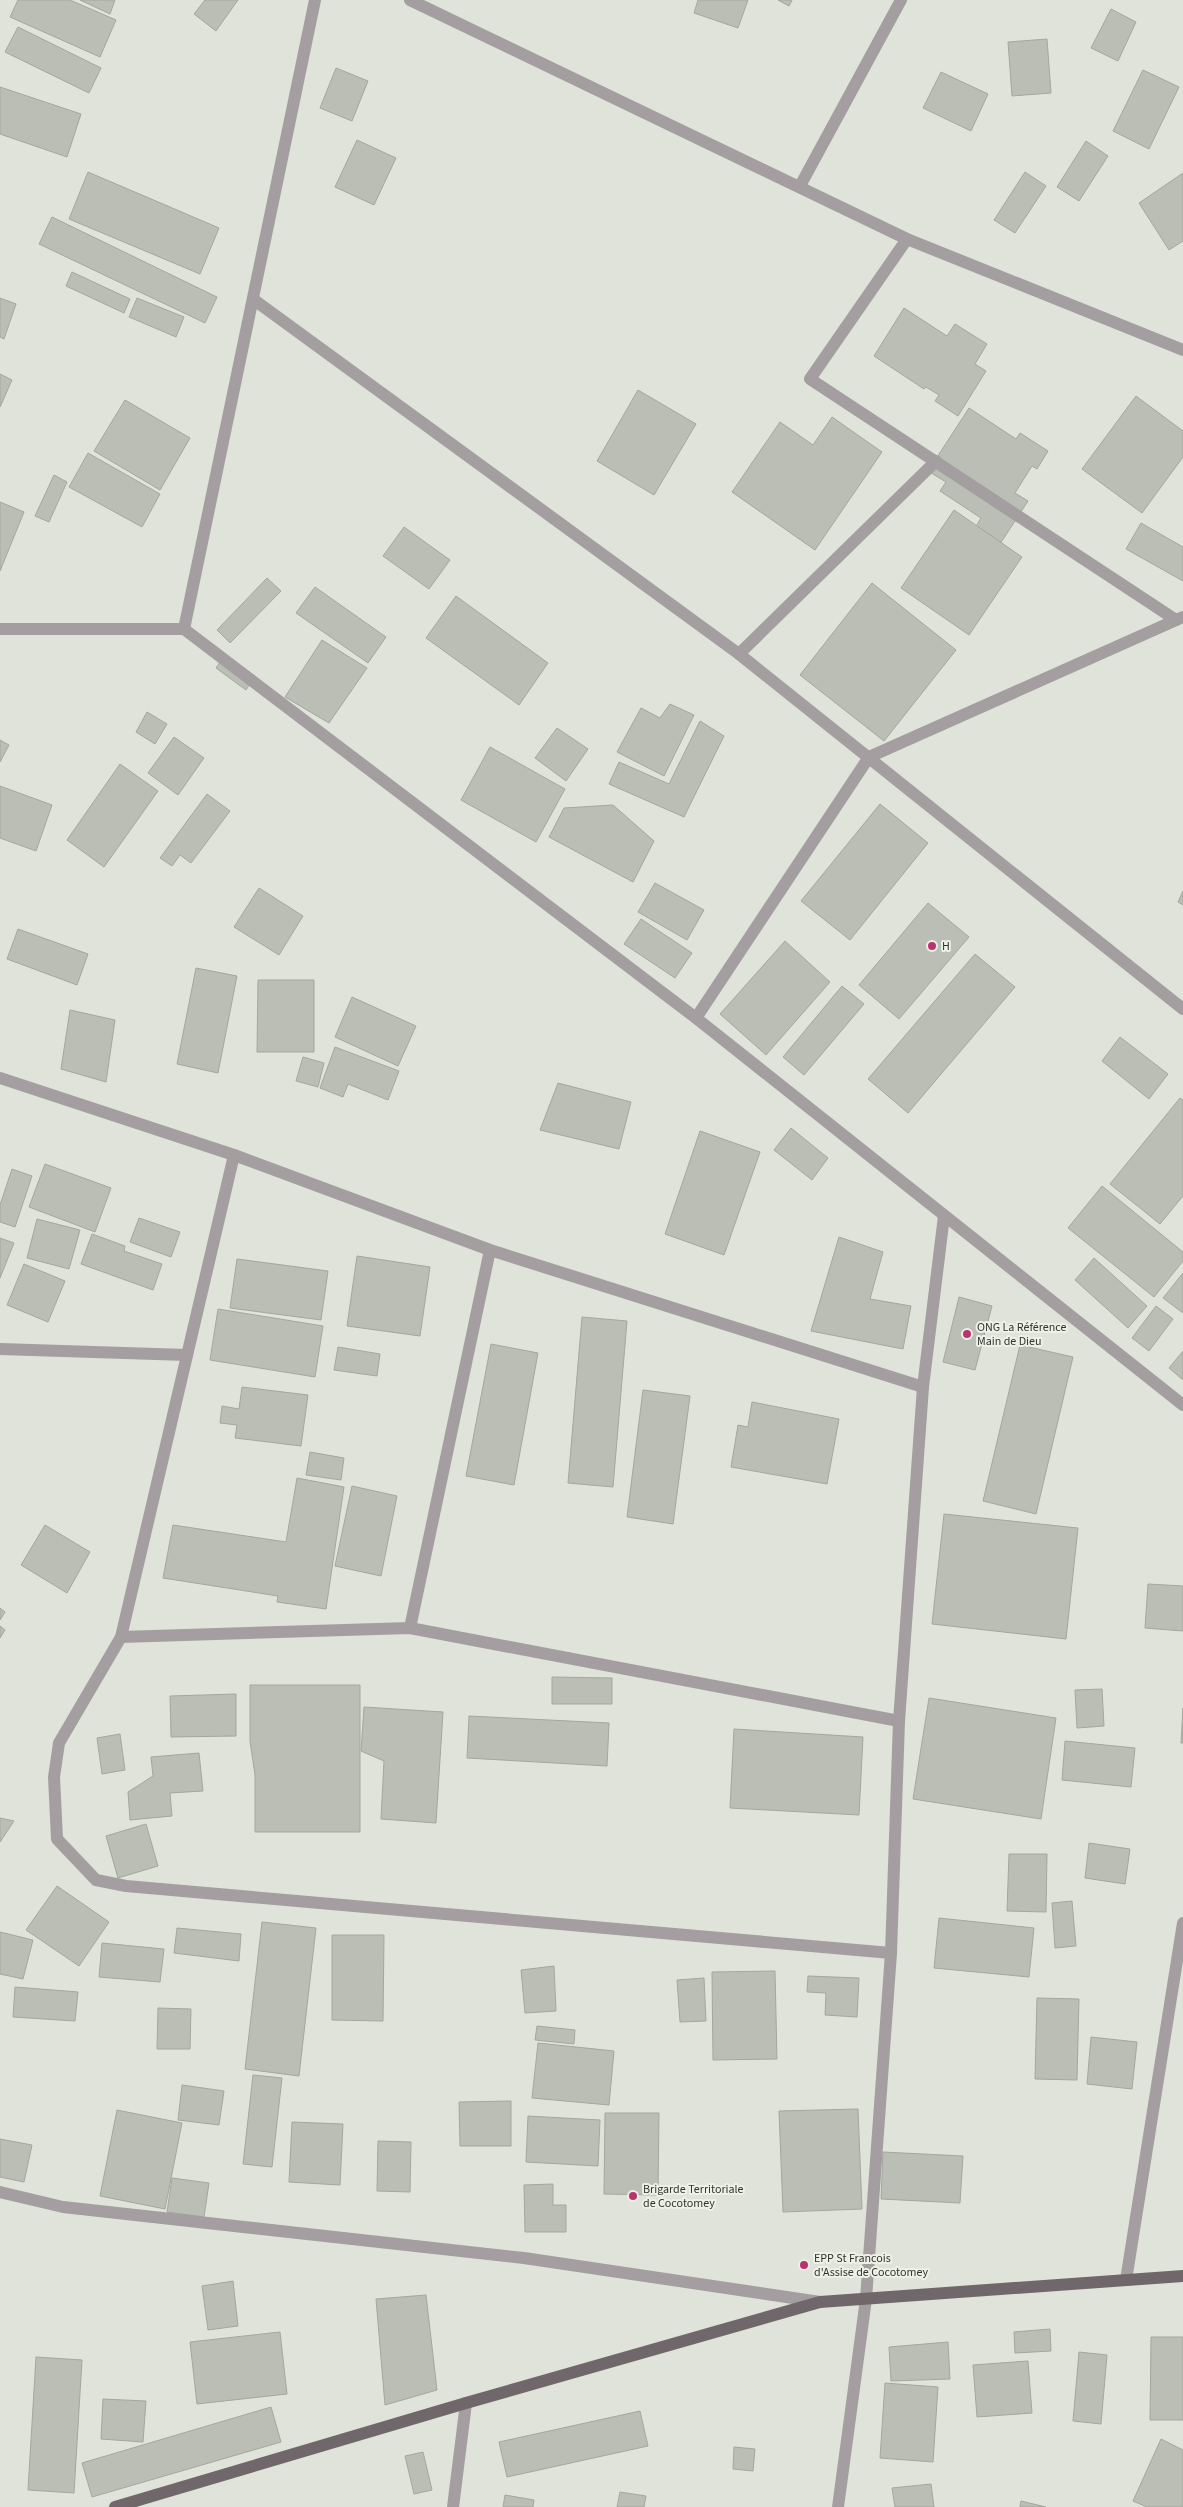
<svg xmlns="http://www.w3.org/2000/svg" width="1183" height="2507" viewBox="0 0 1183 2507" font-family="'Source Sans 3',sans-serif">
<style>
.building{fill:#bbbeb5;stroke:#a3a79d}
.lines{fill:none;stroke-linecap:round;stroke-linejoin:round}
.minor{stroke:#a49ea0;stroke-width:12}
.major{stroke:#70676a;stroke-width:12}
.poi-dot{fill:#bb3270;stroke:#edf1e6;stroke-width:2}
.labels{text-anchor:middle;stroke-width:4;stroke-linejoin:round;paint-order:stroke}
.poi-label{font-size:12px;fill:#323430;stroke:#edf1e6;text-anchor:start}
</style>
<rect width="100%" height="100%" fill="#e0e3d9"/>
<g class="building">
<path d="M18,0H70L116,20L100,57L10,17Z"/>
<path d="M80,0H115L110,14Z"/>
<path d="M205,0H238L216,31L194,14Z"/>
<path d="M698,0H748L738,28L694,13Z"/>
<path d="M778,0H792L789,6Z"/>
<path d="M1111,9L1136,22L1118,61L1091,48Z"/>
<path d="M18,27L101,68L89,93L5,52Z"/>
<path d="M1047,39L1051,93L1012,96L1008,42Z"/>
<path d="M336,68L368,81L352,121L320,108Z"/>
<path d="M1143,70L1179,87L1149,149L1113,131Z"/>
<path d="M941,72L988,94L971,131L923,108Z"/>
<path d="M0,87L81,114L67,157L0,134Z"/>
<path d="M357,140L396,158L374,205L335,187Z"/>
<path d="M1086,141L1108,156L1079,201L1057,187Z"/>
<path d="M88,172L219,228L200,274L69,219Z"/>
<path d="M1025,172L1046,186L1015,233L994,220Z"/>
<path d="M1183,173V241L1169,250L1139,203Z"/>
<path d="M52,217L217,297L205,323L39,244Z"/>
<path d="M72,272L130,299L124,313L66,286Z"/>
<path d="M0,298L16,304L4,339L0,337Z"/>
<path d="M137,298L184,317L176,337L129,317Z"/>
<path d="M904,308L947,336L955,324L987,344L975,364L986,371L958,416L935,401L939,395L926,387L924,389L874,356Z"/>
<path d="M0,374L12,380L0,407Z"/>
<path d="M638,390L696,424L654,495L597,461Z"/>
<path d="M1136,396L1183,431V457L1142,513L1082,469Z"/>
<path d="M125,400L190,438L160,490L94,451Z"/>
<path d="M969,408L1016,439L1020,433L1048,451L1037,469L1032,466L1015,493L1028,501L1000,544L975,528L981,518L940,491L946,482L928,471Z"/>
<path d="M832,417L882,452L815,550L732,492L780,422L813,445Z"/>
<path d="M88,453L160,494L142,527L69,487Z"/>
<path d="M54,475L67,482L49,522L35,516Z"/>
<path d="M0,502L24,512L0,571Z"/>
<path d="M954,510L1022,557L969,635L901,588Z"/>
<path d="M1141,523L1183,547V581L1126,549Z"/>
<path d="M404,527L450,560L429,589L383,556Z"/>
<path d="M267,578L281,591L230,643L217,630Z"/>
<path d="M872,583L956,650L884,741L800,675Z"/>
<path d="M315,587L386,637L368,663L296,613Z"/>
<path d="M456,596L548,663L519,705L426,638Z"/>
<path d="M322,640L367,668L329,723L285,697Z"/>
<path d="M225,655L255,676L246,690L216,668Z"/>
<path d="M670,704L694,715L664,776L617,752L641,708L660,718Z"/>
<path d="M147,712L167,724L155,744L136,732Z"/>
<path d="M700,721L724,736L684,817L609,784L619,762L669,784Z"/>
<path d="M557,728L588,749L566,781L535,758Z"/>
<path d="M174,737L204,758L178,795L148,773Z"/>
<path d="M0,740L9,745L0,762Z"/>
<path d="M490,747L565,789L536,842L461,800Z"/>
<path d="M120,764L158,791L104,867L67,840Z"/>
<path d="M0,786L52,805L36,851L0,838Z"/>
<path d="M207,794L230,811L191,863L180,855L172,866L160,858Z"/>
<path d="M880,804L928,843L850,940L801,901Z"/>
<path d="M613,805L654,841L633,882L549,837L564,808Z"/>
<path d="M655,883L704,910L687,940L638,912Z"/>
<path d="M259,888L303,916L279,955L234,927Z"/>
<path d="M1183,891V905L1178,902Z"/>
<path d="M928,903L969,937L899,1019L859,985Z"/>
<path d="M641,919L692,953L675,978L624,944Z"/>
<path d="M18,929L88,954L77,985L7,959Z"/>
<path d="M785,941L830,982L766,1055L720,1014Z"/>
<path d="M975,954L1015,987L908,1113L868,1079Z"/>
<path d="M196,968L237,976L218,1073L177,1064Z"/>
<path d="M258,980H314V1052H257Z"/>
<path d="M842,986L864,1004L804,1075L783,1057Z"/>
<path d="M352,997L416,1026L398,1066L335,1037Z"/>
<path d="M70,1010L115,1020L106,1082L61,1069Z"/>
<path d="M1120,1037L1168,1074L1149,1099L1102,1061Z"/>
<path d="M335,1047L399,1071L388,1100L348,1084L343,1097L320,1088Z"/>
<path d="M303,1057L324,1063L318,1087L296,1081Z"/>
<path d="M558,1083L631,1102L619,1149L540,1130Z"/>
<path d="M1180,1098L1183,1100V1196L1160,1224L1110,1184Z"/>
<path d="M791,1128L828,1158L812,1180L774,1150Z"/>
<path d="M700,1131L760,1152L724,1255L665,1234Z"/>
<path d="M45,1164L111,1188L95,1232L29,1207Z"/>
<path d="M12,1169L32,1176L15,1227L0,1222V1205Z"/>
<path d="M1102,1186L1183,1252V1261L1154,1297L1068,1228Z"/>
<path d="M139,1218L180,1232L171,1257L130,1242Z"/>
<path d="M37,1219L80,1230L69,1269L27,1258Z"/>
<path d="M92,1234L125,1246L124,1251L162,1264L153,1290L81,1264Z"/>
<path d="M839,1237L883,1252L870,1299L911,1306L903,1349L811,1331Z"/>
<path d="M0,1238L14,1243L0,1278Z"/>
<path d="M357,1256L430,1267L420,1336L347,1326Z"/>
<path d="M1094,1258L1147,1306L1128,1328L1075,1280Z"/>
<path d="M237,1259L328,1271L321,1320L230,1308Z"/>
<path d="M24,1264L65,1281L48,1322L7,1305Z"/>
<path d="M1183,1273V1313L1163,1298Z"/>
<path d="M959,1297L992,1306L975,1370L943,1362Z"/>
<path d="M1156,1306L1173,1319L1149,1351L1132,1338Z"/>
<path d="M218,1309L323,1326L315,1377L210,1360Z"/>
<path d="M582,1317L627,1321L613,1487L568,1483Z"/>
<path d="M491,1344L538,1353L514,1485L466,1476Z"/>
<path d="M1020,1345L1073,1357L1036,1514L983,1501Z"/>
<path d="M338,1347L380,1354L377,1376L334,1370Z"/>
<path d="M1183,1351V1380L1169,1368Z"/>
<path d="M242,1387L308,1395L301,1446L235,1438L237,1425L220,1423L222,1406L239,1409Z"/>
<path d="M643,1390L690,1396L673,1524L627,1517Z"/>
<path d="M752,1402L839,1419L827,1484L731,1467L738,1425L748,1427Z"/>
<path d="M310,1452L344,1458L341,1480L306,1475Z"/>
<path d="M297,1478L344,1487L326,1609L277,1602L278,1596L163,1578L173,1525L286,1542Z"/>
<path d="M352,1486L397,1496L381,1576L335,1566Z"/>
<path d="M944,1514L1078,1528L1066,1639L932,1624Z"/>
<path d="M45,1525L90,1552L67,1593L21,1565Z"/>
<path d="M1148,1584L1183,1586V1631L1145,1628Z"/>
<path d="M0,1608L5,1612L0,1620Z"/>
<path d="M0,1626L5,1630L0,1638Z"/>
<path d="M552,1677L612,1678V1704H552Z"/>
<path d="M250,1685H360V1832H255V1775L250,1741Z"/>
<path d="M1102,1689L1104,1726L1077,1728L1075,1690Z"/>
<path d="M236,1694V1736L171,1737L170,1696Z"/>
<path d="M929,1698L1056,1718L1041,1819L913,1799Z"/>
<path d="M364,1707L443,1712L436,1823L381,1819L384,1761L361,1751Z"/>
<path d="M1183,1708V1743H1181Z"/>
<path d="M469,1716L609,1723L607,1766L467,1758Z"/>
<path d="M734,1729L863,1737L859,1815L730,1808Z"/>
<path d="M120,1734L125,1770L102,1774L97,1738Z"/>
<path d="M1065,1741L1135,1748L1131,1787L1062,1780Z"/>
<path d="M199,1753L203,1791L170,1793L172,1816L130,1820L128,1792L153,1776L151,1757Z"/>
<path d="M0,1818L14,1821L0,1842Z"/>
<path d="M146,1824L158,1866L118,1878L106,1836Z"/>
<path d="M1089,1843L1130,1849L1125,1884L1085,1878Z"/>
<path d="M1009,1854H1047L1046,1912L1007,1911Z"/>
<path d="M57,1886L109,1922L79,1966L26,1930Z"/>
<path d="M1072,1901L1076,1946L1055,1948L1052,1903Z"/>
<path d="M939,1918L1034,1928L1029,1977L934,1968Z"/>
<path d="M262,1922L316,1928L299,2076L245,2069Z"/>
<path d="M177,1928L241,1934L239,1961L174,1953Z"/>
<path d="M0,1932L33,1940L23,1979L0,1974Z"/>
<path d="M332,1935H384L383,2021L332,2020Z"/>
<path d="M102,1943L164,1949L160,1982L99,1977Z"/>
<path d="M554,1966L556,2011L525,2013L521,1970Z"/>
<path d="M775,1971L777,2059L713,2060L712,1972Z"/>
<path d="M808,1976L859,1978L857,2017L825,2015L826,1993L807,1992Z"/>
<path d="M704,1978L706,2021L680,2022L677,1980Z"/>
<path d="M15,1987L78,1992L75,2021L13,2017Z"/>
<path d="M1037,1998L1079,1999L1077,2080L1035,2079Z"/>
<path d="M158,2008L191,2009L190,2049H157Z"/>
<path d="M537,2026L575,2030L574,2044L535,2040Z"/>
<path d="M1091,2037L1137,2042L1132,2089L1087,2084Z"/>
<path d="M538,2043L614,2051L609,2105L532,2098Z"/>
<path d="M253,2075L282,2078L272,2167L243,2164Z"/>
<path d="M182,2085L224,2091L219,2125L178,2120Z"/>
<path d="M511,2101V2146H460L459,2102Z"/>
<path d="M858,2109L862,2209L783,2212L779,2111Z"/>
<path d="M117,2110L182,2123L165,2209L100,2196Z"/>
<path d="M605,2113H659L658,2195L604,2194Z"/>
<path d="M528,2116L600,2120L598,2166L526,2162Z"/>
<path d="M292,2122L343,2124L340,2185L289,2182Z"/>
<path d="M0,2139L32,2145L24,2182L0,2177Z"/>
<path d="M378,2141L411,2142L410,2192L377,2191Z"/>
<path d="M883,2152L963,2156L960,2203L881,2199Z"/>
<path d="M172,2178L209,2183L204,2217L167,2212Z"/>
<path d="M553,2184V2205H566V2232H525L524,2185Z"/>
<path d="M233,2281L238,2326L208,2330L202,2286Z"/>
<path d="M426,2295L437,2390L385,2405L376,2299Z"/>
<path d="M1050,2329L1051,2351L1015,2353L1014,2332Z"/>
<path d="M280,2332L287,2394L197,2404L190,2342Z"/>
<path d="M1151,2337H1183V2420H1150Z"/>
<path d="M948,2342L950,2379L891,2381L889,2347Z"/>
<path d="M1079,2352L1107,2355L1101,2424L1073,2421Z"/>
<path d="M36,2357L82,2360L74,2493L28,2490Z"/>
<path d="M1028,2361L1032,2413L977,2417L973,2365Z"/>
<path d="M885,2383L938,2387L933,2462L880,2458Z"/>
<path d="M103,2399L146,2401L143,2442L101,2439Z"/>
<path d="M271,2407L281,2442L92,2497L82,2463Z"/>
<path d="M640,2411L648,2446L507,2477L499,2442Z"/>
<path d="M1161,2439L1183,2450V2507H1147L1133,2501Z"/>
<path d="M734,2447L755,2449L753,2471L733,2469Z"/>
<path d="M423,2452L432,2490L414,2494L405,2456Z"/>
<path d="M931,2484L934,2507H895L892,2488Z"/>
<path d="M620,2492L646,2496L644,2507H617Z"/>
<path d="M505,2495L534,2500L533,2507H503Z"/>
<path d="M1021,2501L1046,2507H1020Z"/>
</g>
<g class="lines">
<g class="minor">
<path d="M410,0L907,239L1183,350"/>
<path d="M800,186L901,0"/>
<path d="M907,239L810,379L1176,620"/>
<path d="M253,299L739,654L1183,1009"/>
<path d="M0,629H184L696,1018L1183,1405"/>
<path d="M184,629L315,0"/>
<path d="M739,654L936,461"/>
<path d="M696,1018L869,757L1183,617"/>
<path d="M0,1078L234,1155L490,1250L923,1387"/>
<path d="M234,1155L121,1637L59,1743L54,1777L57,1839L96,1880L126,1886L891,1953"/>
<path d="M0,1349L187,1355"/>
<path d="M410,1628L490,1250"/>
<path d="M121,1637L410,1628L899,1721"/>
<path d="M0,2192L63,2207L524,2258L820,2302"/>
<path d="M1126,2280L1183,1923"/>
<path d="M453,2507L466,2403"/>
<path d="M838,2507L866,2299L891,1953L899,1721L923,1387L944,1216"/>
</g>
<path class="major" d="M115,2507L466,2403L820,2302L1183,2276"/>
</g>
<g class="poi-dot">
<circle cx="932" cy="946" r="5"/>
<circle cx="967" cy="1334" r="5"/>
<circle cx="633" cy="2196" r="5"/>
<circle cx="804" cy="2265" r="5"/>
</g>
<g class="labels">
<g class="poi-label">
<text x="942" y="950">H</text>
<text x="977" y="1331">ONG La Référence<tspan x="977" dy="14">Main de Dieu</tspan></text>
<text x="643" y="2193">Brigarde Territoriale<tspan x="643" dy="14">de Cocotomey</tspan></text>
<text x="814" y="2262">EPP St Francois<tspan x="814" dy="14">d'Assise de Cocotomey</tspan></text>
</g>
</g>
</svg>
